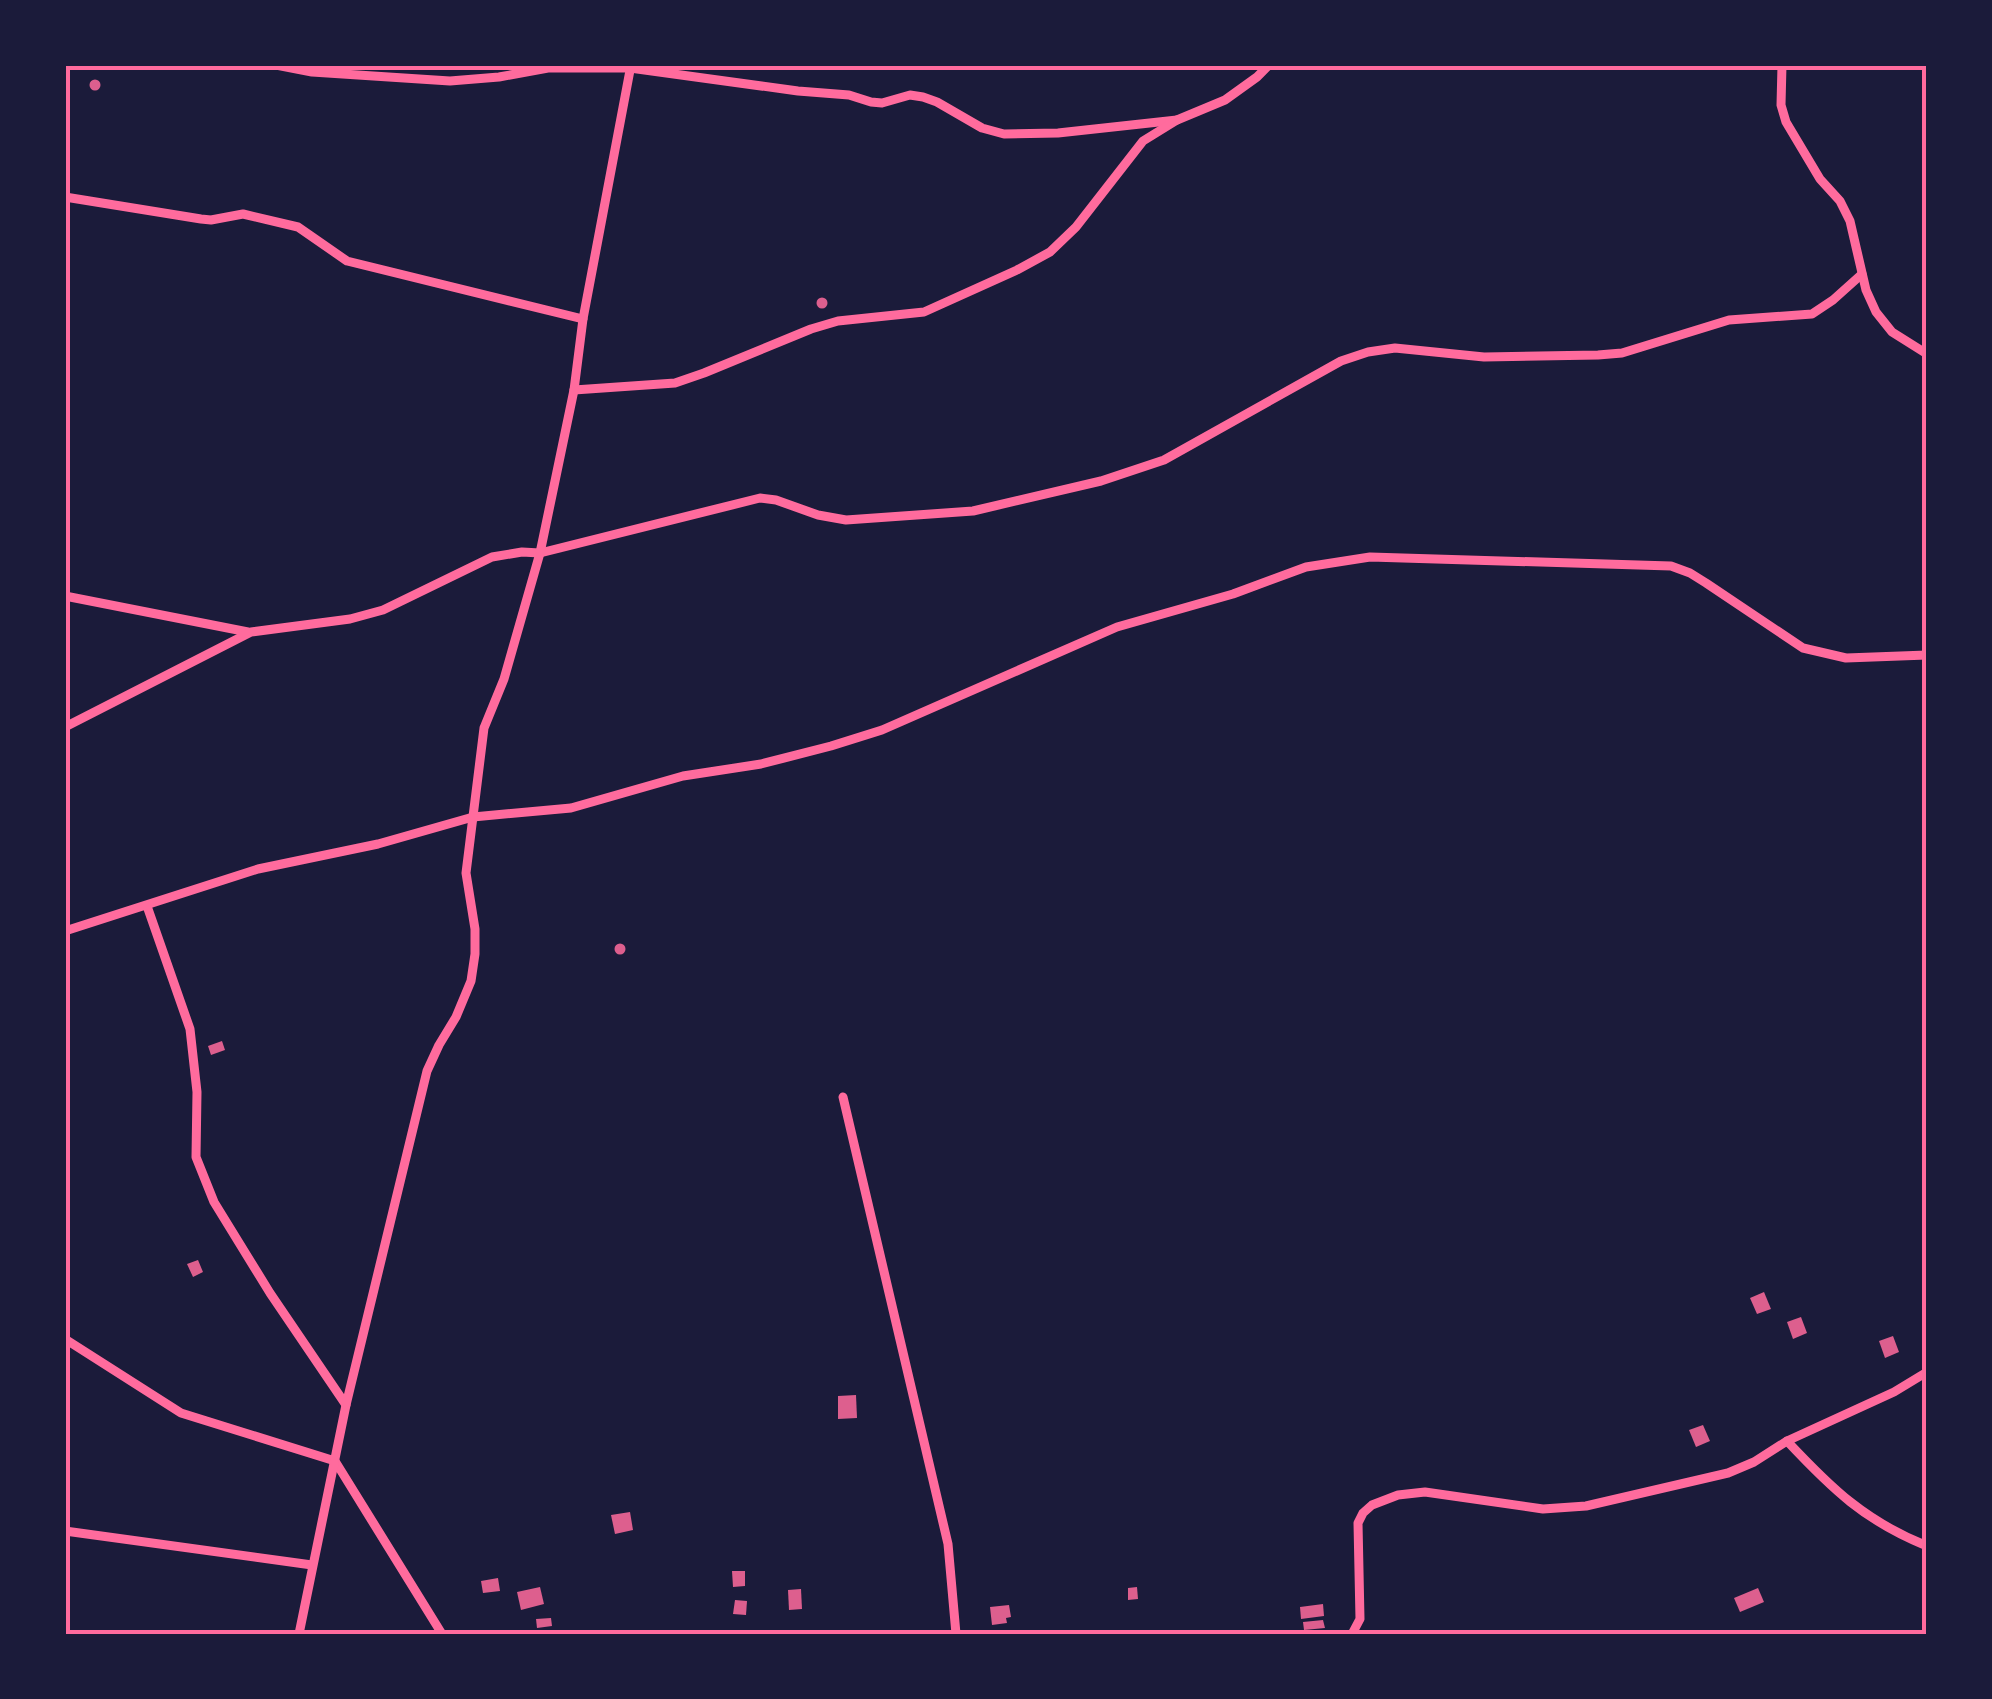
<svg xmlns="http://www.w3.org/2000/svg" width="1992" height="1699" viewBox="0 0 1992 1699" font-family="'IBM Plex Serif',serif">
<style>
.building{fill:#dd5f8e}
.lines{fill:none;stroke-linecap:round;stroke-linejoin:round}
.minor{stroke:#ff6b9d;stroke-width:9}
.neatline{fill:none;stroke:#ff6b9d;stroke-width:4}
</style>
<rect width="100%" height="100%" fill="#1b1b3a"/>
<g class="building">
<circle cx="95" cy="85" r="5.5"/>
<circle cx="822" cy="303" r="5.5"/>
<circle cx="620" cy="949" r="5.5"/>
<path d="M222,1041L225,1050L211,1055L208,1046Z"/>
<path d="M198,1260L203,1272L193,1277L187,1264Z"/>
<path d="M1764,1292L1771,1309L1757,1314L1750,1298Z"/>
<path d="M1801,1317L1807,1333L1793,1339L1787,1322Z"/>
<path d="M1893,1336L1899,1352L1885,1358L1879,1341Z"/>
<path d="M856,1395L857,1418L838,1419V1396Z"/>
<path d="M1703,1425L1710,1441L1696,1447L1689,1430Z"/>
<path d="M630,1512L633,1530L615,1534L611,1515Z"/>
<path d="M732,1571H745V1586L733,1587Z"/>
<path d="M498,1578L500,1591L483,1593L481,1581Z"/>
<path d="M540,1587L544,1604L521,1610L517,1592Z"/>
<path d="M1137,1587L1138,1599L1128,1600V1588Z"/>
<path d="M1758,1588L1764,1602L1740,1612L1734,1598Z"/>
<path d="M801,1589L802,1609L789,1610L788,1590Z"/>
<path d="M735,1600L747,1601L746,1615L733,1614Z"/>
<path d="M1323,1604L1324,1616L1301,1619L1300,1607Z"/>
<path d="M1009,1605L1011,1617L1006,1618L1007,1623L992,1625L990,1607Z"/>
<path d="M551,1618L552,1626L537,1628L536,1619Z"/>
<path d="M1323,1620L1325,1628L1304,1630L1303,1622Z"/>
</g>
<g class="lines">
<g class="minor">
<path d="M276,65L312,72L450,81L499,77L548,68H630L798,91L849,95L871,102L882,103L910,95L923,97L937,102L982,128L1004,134L1058,133L1177,120"/>
<path d="M1782,65L1781,105L1786,122L1820,179L1840,201L1850,221L1866,290L1876,312L1892,332L1927,354"/>
<path d="M65,197L201,219L211,220L243,214L298,227L347,261L583,319"/>
<path d="M574,390L675,383L704,373L811,329L838,321L924,312L1017,270L1050,252L1076,227L1143,141L1177,120L1225,100L1257,77L1269,65"/>
<path d="M65,596L248,632"/>
<path d="M65,727L251,632L350,619L383,610L492,557L522,552L540,553L760,498L776,500L818,515L846,520L973,511L1101,481L1164,460L1341,361L1368,352L1395,348L1484,357L1598,355L1622,353L1729,320L1812,314L1833,300L1862,274"/>
<path d="M147,906L190,1029L197,1092L196,1157L214,1202L270,1293L346,1405"/>
<path d="M65,931L258,869L378,844L473,817L571,808L683,776L761,764L831,746L882,730L1117,627L1233,594L1306,567L1370,557L1671,566L1690,573L1706,583L1803,648L1846,658L1927,655"/>
<path d="M843,1097L948,1544L956,1634"/>
<path d="M65,1339L181,1413L335,1461L442,1634"/>
<path d="M1787,1441C1832,1489 1865,1521 1927,1546"/>
<path d="M65,1531L312,1565"/>
<path d="M299,1634L346,1405L427,1071L439,1045L456,1017L471,981L475,954V929L466,873L484,728L504,679L540,553L574,390L583,319L631,65"/>
<path d="M1352,1634L1360,1619L1358,1523L1363,1513L1372,1505L1398,1495L1425,1492L1543,1509L1586,1506L1728,1473L1754,1462L1787,1441L1894,1392L1927,1372"/>
</g>
</g>
<rect width="1992" height="1699" fill="none" stroke="#1b1b3a" stroke-width="135"/>
<rect x="68" y="68" width="1856" height="1564" class="neatline"/>
</svg>
